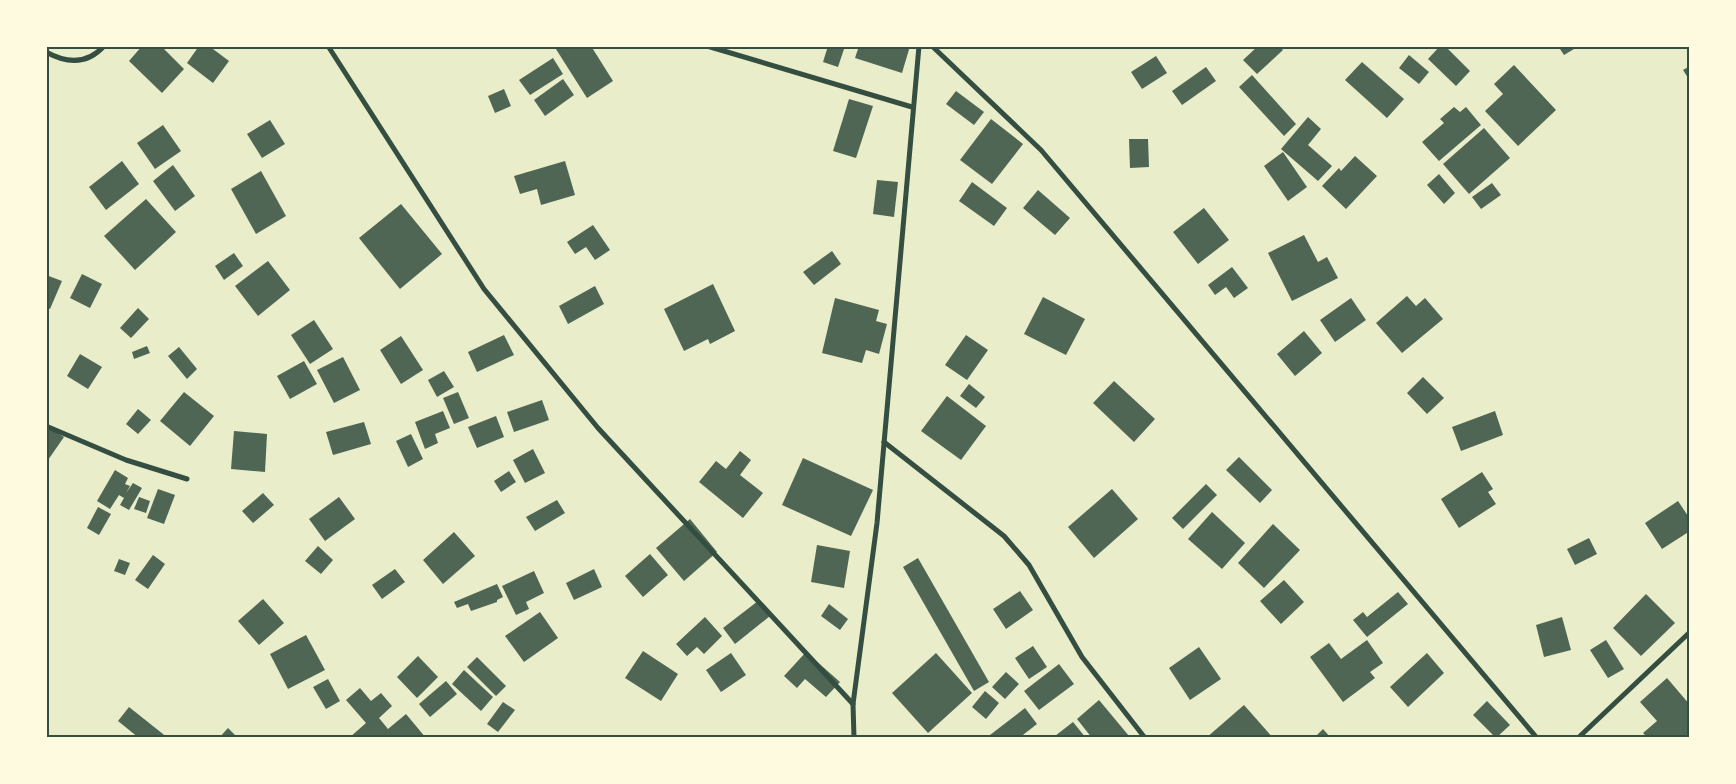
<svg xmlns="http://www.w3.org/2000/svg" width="1736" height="784" viewBox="0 0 1736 784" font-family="'Roboto Condensed',sans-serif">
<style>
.building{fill:#4f6655}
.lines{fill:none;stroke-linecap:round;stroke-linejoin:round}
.minor{stroke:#344e41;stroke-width:5}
.neatline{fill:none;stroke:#344e41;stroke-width:2}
</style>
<rect width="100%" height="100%" fill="#e9edc9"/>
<g class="building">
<path d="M142,46H161L184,69L162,93L129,61Z"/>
<path d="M199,46H209L229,61L213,83L187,63Z"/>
<path d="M554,46H591L613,81L587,98Z"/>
<path d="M828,46H845L838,67L823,62Z"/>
<path d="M859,46H910L902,73L855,58Z"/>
<path d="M1258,46H1279L1283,50L1257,74L1243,60Z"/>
<path d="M1440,46H1445L1470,71L1456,86L1428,59Z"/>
<path d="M1558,46H1572L1574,49L1564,55Z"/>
<path d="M1409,55L1429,72L1419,84L1399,68Z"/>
<path d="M1156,56L1167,73L1142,89L1131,72Z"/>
<path d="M553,58L563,74L530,95L519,80Z"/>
<path d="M1362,62L1404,99L1387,118L1345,80Z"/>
<path d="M1514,65L1556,110L1518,146L1485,111L1503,94L1494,84Z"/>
<path d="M1690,66V81L1683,70Z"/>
<path d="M1206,67L1216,81L1182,105L1172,91Z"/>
<path d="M1252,75L1296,124L1284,136L1239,87Z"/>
<path d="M563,79L574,95L545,116L534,100Z"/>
<path d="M504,89L511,106L495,113L488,96Z"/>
<path d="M956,91L984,112L974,125L946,104Z"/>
<path d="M849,99L873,106L856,158L833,151Z"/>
<path d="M1454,107L1460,112L1466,107L1481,125L1439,161L1422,142L1444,123L1440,119Z"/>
<path d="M1308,117L1321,129L1308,145L1332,166L1318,181L1281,149Z"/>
<path d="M991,119L1023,144L992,184L960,160Z"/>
<path d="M270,120L285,144L262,158L247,134Z"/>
<path d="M163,125L181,151L155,169L137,143Z"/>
<path d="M1484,128L1510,158L1469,194L1443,164Z"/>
<path d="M1129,139H1148L1149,167L1130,168Z"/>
<path d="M1283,152L1307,187L1288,201L1264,166Z"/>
<path d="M1355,156L1377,176L1346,209L1322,186L1339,168L1341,171Z"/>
<path d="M122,161L139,184L106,210L89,187Z"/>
<path d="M565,161L575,195L541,205L537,189L520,194L514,176Z"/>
<path d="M173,165L195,196L175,211L153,181Z"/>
<path d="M261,171L286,216L256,234L231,189Z"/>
<path d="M1439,174L1455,193L1444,204L1427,185Z"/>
<path d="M877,180L898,182L894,217L873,214Z"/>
<path d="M972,182L1007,208L994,226L959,201Z"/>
<path d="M1492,183L1501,195L1481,209L1472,197Z"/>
<path d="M1038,190L1070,218L1055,235L1023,208Z"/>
<path d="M146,199L176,232L135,270L104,236Z"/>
<path d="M401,204L442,254L400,289L359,238Z"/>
<path d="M1204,208L1229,240L1198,264L1173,232Z"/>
<path d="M593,225L610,250L595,260L586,247L575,254L567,242Z"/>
<path d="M1304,235L1318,262L1327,257L1338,278L1292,301L1268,253Z"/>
<path d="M832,251L841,264L814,285L803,272Z"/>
<path d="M234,253L243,266L224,280L215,266Z"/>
<path d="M268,261L290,290L258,316L235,286Z"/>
<path d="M1232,267L1248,288L1234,298L1226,287L1215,295L1208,285Z"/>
<path d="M82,274L102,284L90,308L70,298Z"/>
<path d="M46,275L62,281L50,309L46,307Z"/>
<path d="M713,284L735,331L710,344L708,339L684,351L664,309Z"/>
<path d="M595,286L604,304L568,324L559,306Z"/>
<path d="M1407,296L1416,306L1425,298L1443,319L1402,353L1376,323Z"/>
<path d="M1043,297L1085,319L1066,355L1024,334Z"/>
<path d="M835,298L879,310L876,321L887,324L879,354L866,350L862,363L822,353Z"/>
<path d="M1351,298L1366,320L1335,342L1320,320Z"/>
<path d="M138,308L149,319L131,338L120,328Z"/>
<path d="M314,320L333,349L310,364L291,335Z"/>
<path d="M1304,331L1322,353L1295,376L1277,354Z"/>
<path d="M504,335L514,355L477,372L468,352Z"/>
<path d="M966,335L988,350L967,380L945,365Z"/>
<path d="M401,336L423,370L401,384L380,350Z"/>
<path d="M147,346L150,353L134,359L132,352Z"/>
<path d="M179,347L197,369L187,379L168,356Z"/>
<path d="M80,354L102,367L88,389L67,376Z"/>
<path d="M343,357L360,390L334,403L317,370Z"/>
<path d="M304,361L317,384L290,399L277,376Z"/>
<path d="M444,371L454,387L437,397L428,380Z"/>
<path d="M1423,377L1444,398L1427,414L1407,393Z"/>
<path d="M1114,381L1155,419L1134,442L1093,403Z"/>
<path d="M969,384L985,397L976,408L960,396Z"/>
<path d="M184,392L214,416L190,446L160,421Z"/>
<path d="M458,392L469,418L454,424L443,398Z"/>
<path d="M947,396L986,426L961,460L921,431Z"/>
<path d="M542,400L549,420L514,432L507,412Z"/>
<path d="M138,409L151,420L138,434L126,424Z"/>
<path d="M443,411L450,428L435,434L438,443L425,449L415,422Z"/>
<path d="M1495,411L1503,435L1461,451L1452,427Z"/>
<path d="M496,416L504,437L477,448L468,427Z"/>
<path d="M364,422L371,444L333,455L326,432Z"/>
<path d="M46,425L64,437L48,460L46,459Z"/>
<path d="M234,431L267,434L265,472L231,469Z"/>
<path d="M411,434L423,459L408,467L396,441Z"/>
<path d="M533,449L545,473L525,483L513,460Z"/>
<path d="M740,451L751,460L740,475L763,493L743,518L699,482L716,461L726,469Z"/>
<path d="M1239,457L1272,490L1260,503L1226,470Z"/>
<path d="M803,458L873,490L851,536L782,505Z"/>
<path d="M115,470L128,478L125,484L130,486L126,493L133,483L142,488L129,510L120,505L124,498L119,495L110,509L97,501Z"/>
<path d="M509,471L516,482L501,492L494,481Z"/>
<path d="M1482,472L1493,489L1488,492L1496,504L1459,528L1441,499Z"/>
<path d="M1206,484L1217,495L1183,529L1172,518Z"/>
<path d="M158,489L175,495L164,524L147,518Z"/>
<path d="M1112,489L1138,519L1094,558L1068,527Z"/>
<path d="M263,493L274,505L253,523L242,511Z"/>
<path d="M139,497L150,501L146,513L134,509Z"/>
<path d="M339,497L355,519L325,541L309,519Z"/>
<path d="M557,500L565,513L535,531L526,517Z"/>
<path d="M1678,501L1690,519V531L1662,549L1645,523Z"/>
<path d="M98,507L111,514L99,535L87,528Z"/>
<path d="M1212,512L1245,543L1222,569L1188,539Z"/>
<path d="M690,519L717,552L684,581L656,548Z"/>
<path d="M1273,524L1300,550L1264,588L1238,563Z"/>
<path d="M454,532L475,556L443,584L423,560Z"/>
<path d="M1589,538L1597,554L1575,565L1567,549Z"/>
<path d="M817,545L850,551L844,588L811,582Z"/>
<path d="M318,546L333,560L321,574L305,561Z"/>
<path d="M650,554L668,575L643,597L625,576Z"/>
<path d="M153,555L165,564L148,589L135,580Z"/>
<path d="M918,558L989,682L974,691L903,567Z"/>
<path d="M119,559L130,563L125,575L114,571Z"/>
<path d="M395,569L405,582L382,599L372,585Z"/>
<path d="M594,569L602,587L574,600L566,583Z"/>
<path d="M534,571L544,593L526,602L529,609L516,615L502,586Z"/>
<path d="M1284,580L1304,602L1281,624L1260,601Z"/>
<path d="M497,584L503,597L497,600V602L471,611L468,604L457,608L454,602Z"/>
<path d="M1020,591L1033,610L1006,629L993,609Z"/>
<path d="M1398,592L1408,604L1367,637L1353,620L1363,612L1367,617Z"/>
<path d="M1646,594L1675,623L1641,656L1613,628Z"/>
<path d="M263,599L284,623L259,645L238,621Z"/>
<path d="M758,601L770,616L735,644L723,628Z"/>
<path d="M829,604L848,619L840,630L821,616Z"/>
<path d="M540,612L558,638L524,662L505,636Z"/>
<path d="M705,617L722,636L704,654L697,647L687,656L676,644Z"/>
<path d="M1562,617L1571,650L1544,657L1536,625Z"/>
<path d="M306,635L325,670L288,689L270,654Z"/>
<path d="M1367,640L1383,663L1370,672L1375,678L1343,702L1310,657L1329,643L1341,659Z"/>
<path d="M1606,640L1624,669L1608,678L1590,650Z"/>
<path d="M1033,646L1047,667L1029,679L1015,658Z"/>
<path d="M1199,647L1221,679L1190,700L1169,668Z"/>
<path d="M643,651L678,674L661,701L625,678Z"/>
<path d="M806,652L840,682L826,697L805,679L797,688L784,676Z"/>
<path d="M731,653L746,675L721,692L706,670Z"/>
<path d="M936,653L972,693L928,733L892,693Z"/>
<path d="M1427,653L1444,673L1408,707L1390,687Z"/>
<path d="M418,656L438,677L417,698L397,677Z"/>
<path d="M477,657L506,686L496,696L467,667Z"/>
<path d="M1059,664L1074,684L1039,710L1024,691Z"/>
<path d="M464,670L493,697L481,711L452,684Z"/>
<path d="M1006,672L1019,684L1005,699L992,687Z"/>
<path d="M1667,678L1690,705L1689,738H1648L1643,733L1657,721L1640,702Z"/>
<path d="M328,679L340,701L326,709L313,687Z"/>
<path d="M446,681L457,694L430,717L419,704Z"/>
<path d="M360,688L371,701L381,693L392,706L379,718L388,729L406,714L426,738H349L366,723L346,700Z"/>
<path d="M985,691L999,703L986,719L972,707Z"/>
<path d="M1099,700L1129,736L1127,738H1092L1077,719Z"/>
<path d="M1487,701L1510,725L1496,738L1473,715Z"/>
<path d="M503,702L515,710L498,732L487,724Z"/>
<path d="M1244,705L1273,738H1206Z"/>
<path d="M129,707L168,738H139L118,721Z"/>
<path d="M1025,708L1037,724L1019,738H992L990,735Z"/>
<path d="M1073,722L1086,738H1057L1055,736Z"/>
<path d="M228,728L238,738H219Z"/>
<path d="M1323,729L1331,738H1314Z"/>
</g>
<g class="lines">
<g class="minor">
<path d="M328,46L484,289L598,428L853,704"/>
<path d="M707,46L912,107"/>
<path d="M932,46L1041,150L1537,738"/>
<path d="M46,52C66,63 87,65 104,46"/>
<path d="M46,426L126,460L187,479"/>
<path d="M884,442L1004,536L1029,565L1082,657L1145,738"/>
<path d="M854,738L853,704L877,523L919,46"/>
<path d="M1578,738L1690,632"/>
</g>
</g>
<rect width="1736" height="784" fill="none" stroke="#fefae0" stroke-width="95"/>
<rect x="48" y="48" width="1640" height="688" class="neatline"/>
</svg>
